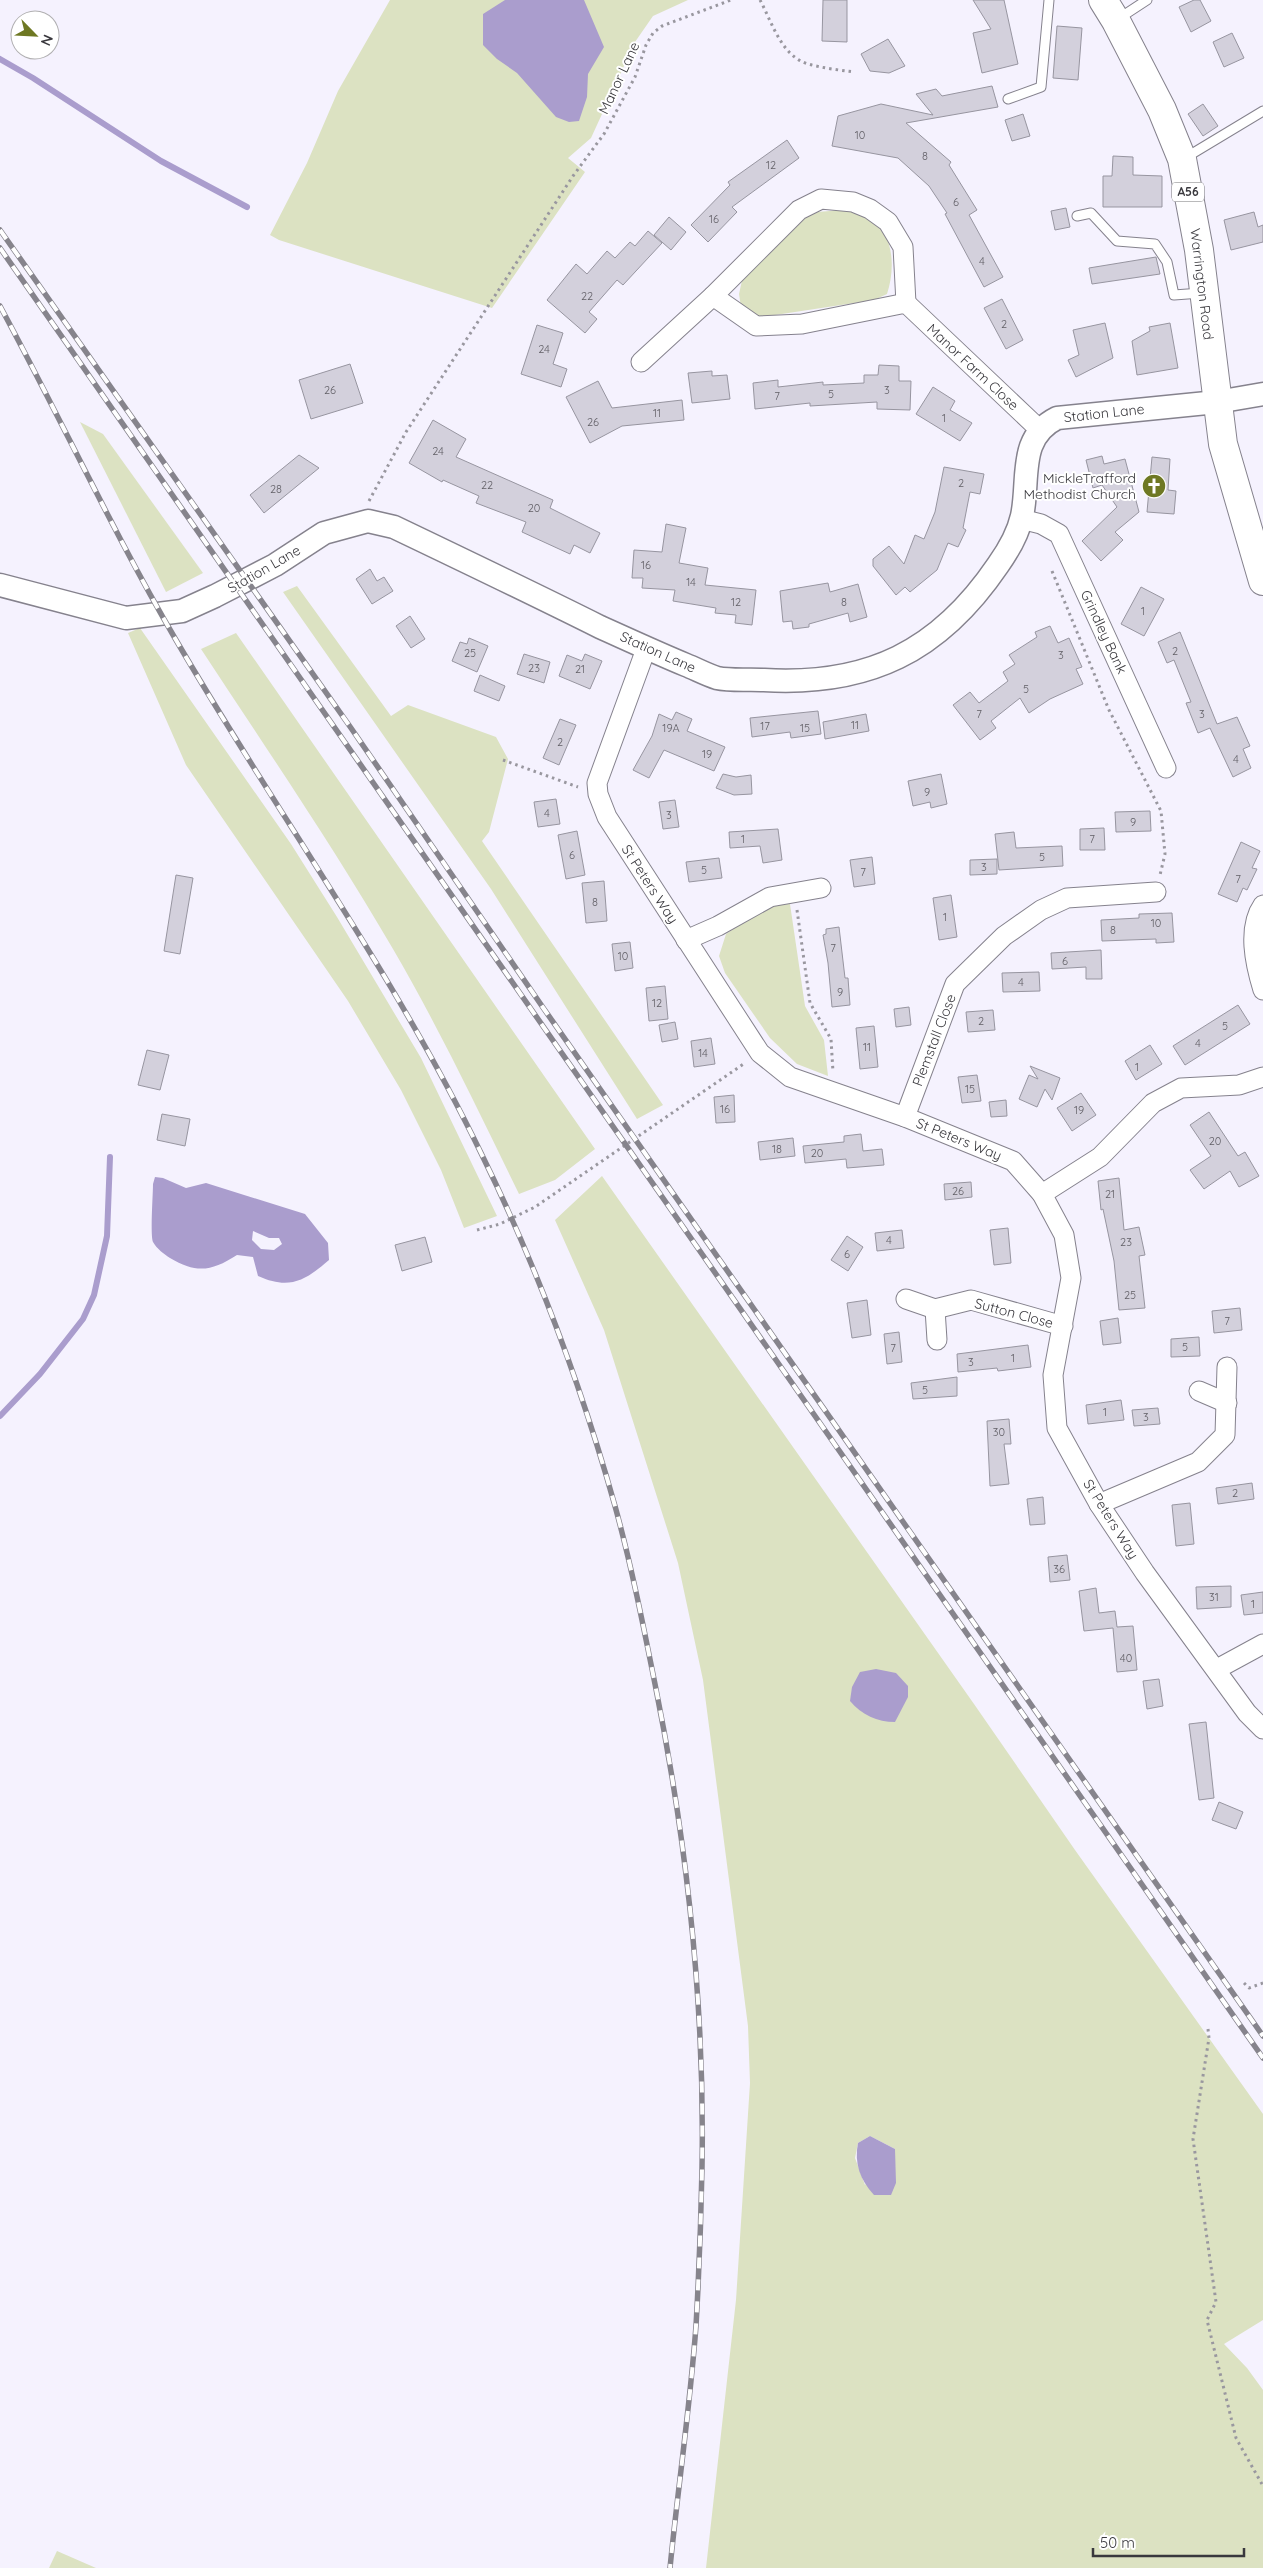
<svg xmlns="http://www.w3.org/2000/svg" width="1263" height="2568" viewBox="0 0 1263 2568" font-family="Quicksand,sans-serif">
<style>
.green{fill:#dce2c2;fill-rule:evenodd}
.water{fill:#aa9dcd;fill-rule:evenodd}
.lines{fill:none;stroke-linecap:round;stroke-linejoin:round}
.stream{stroke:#aa9dcd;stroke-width:6}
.building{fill:#d3d0dc;stroke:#9795a0}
.service-casing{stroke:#85828d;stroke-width:11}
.minor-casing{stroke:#85828d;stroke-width:21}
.tertiary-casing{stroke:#85828d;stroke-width:25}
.primary-casing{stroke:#85828d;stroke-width:30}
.path{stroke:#99979f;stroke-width:3;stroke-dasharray:2.5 4;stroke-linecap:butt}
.service{stroke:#fff;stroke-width:9}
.minor{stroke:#fff;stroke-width:19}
.tertiary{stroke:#fff;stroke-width:22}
.primary{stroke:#fff;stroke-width:28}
.rail-casing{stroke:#86848c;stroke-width:5.5}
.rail{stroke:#fff;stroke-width:4;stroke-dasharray:11;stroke-linecap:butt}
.labels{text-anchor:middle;stroke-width:4;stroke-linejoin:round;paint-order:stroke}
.number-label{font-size:11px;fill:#605e65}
.shield{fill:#fff;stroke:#747477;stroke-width:1}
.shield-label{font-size:12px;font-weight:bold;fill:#39383d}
.street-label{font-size:14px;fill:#39383d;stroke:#fff}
.poi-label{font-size:14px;fill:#39383d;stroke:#fff;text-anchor:end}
</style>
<rect width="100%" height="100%" fill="#f5f2fe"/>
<g class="green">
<path d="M390,0H688L653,16L635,42L591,138L568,158L585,172L492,308L279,240L270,235L307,163L338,91Z"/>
<path d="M843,210C850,211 859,211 866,215C894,230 896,267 887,294L874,300L756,318L741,307L739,294L743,276L796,221L817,212Z"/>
<path d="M80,422L103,434L203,573L166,592Z"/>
<path d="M297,586L391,716L408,705L496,737L508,759L489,832L482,841L663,1105L637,1119L491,889L283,592Z"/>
<path d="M140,628L291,844L337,917L421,1058L497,1216L464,1228L441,1170L401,1090L348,1001L186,765L128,633Z"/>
<path d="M236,633L595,1149L555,1180L519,1194C479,1112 439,1028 393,949C333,846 266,748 201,649Z"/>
<path d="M790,904L805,1006L824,1040L828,1076L797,1064L770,1038L725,973L719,956L726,934L769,905Z"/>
<path d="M602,1176L974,1704L1075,1850L1263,2114V2320L1224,2344L1247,2368L1263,2390V2568H706L736,2300L750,2083L748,2026L703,1680L678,1563L604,1330L555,1220ZM870,2136L895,2149L865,2185L855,2158L858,2143Z"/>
<path d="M57,2551L96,2568H49Z"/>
</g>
<g class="water">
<path d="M505,0H584L604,47L588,74L587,97L579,121L569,122L556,117L517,73L497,59L483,45V14Z"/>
<path d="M155,1177L163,1178L186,1188L206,1183L305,1214L328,1243L329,1260C305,1281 289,1290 258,1276L253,1257L237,1255C212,1271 197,1274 170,1258C164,1254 157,1249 153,1242C150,1235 153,1195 153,1184ZM253,1231L269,1238H279L282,1244L274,1250L261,1249L252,1240Z"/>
<path d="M876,1669L896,1673L908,1686V1697L895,1722C877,1722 862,1715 850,1701L852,1687L860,1672Z"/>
<path d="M870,2136L895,2149L896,2183L891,2195H874C860,2180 854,2163 858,2143Z"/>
</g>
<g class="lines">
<g class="stream">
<path d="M0,59L33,78L161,161L247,207"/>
<path d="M0,1416L40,1374L83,1319L94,1295L107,1236L110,1157"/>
</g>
</g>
<g class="building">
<path d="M823,0H847V42L822,41Z"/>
<path d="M973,0H1004L1018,64L982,73L973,33L991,29Z"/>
<path d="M1194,0H1200L1211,21L1191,32L1179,7Z"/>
<path d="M1057,26L1082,28L1078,80L1053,78Z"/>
<path d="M1232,33L1244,58L1224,67L1213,42Z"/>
<path d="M888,39L905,66L889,73L870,71L861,54Z"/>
<path d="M992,86L998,107L906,123L951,162L949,165L977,210L969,215L1003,277L984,287L945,214L947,213L929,186L898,158L832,146L838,116L881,104L933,115L916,94L936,89L942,96Z"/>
<path d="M1203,104L1218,126L1203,136L1188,114Z"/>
<path d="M1023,114L1030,136L1012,141L1005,120Z"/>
<path d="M787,140L799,158L732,207L737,212L708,242L691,225L730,185L728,182Z"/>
<path d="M1113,156L1133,157V175L1162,176V207H1103V176H1112Z"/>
<path d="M1066,208L1070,227L1055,230L1051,211Z"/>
<path d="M1254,212L1258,227L1263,225V242L1231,250L1224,220Z"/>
<path d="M669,217L686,232L671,250L654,235Z"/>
<path d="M648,231L662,243L623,285L617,280L589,312L597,319L585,333L547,300L576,264L587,274L607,251L615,258L630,242L635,246Z"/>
<path d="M1156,257L1160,274L1092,284L1089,268Z"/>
<path d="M1002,299L1023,340L1006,349L984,308Z"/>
<path d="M1105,323L1113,358L1076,377L1068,360L1079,355L1073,330Z"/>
<path d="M1170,323L1178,368L1137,375L1132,341L1150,331L1149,327Z"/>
<path d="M537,325L563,333L553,364L567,369L561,387L521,374Z"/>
<path d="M350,364L363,403L311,419L299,380Z"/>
<path d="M879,365L899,366V381H911L910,410L877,409V402L810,406V403L755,409L753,383L778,380V387L823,382V385L864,383V375H878Z"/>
<path d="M712,371V376L727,375L730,399L692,403L688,373Z"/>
<path d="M598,381L612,408L682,400L684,420L622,426L590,443L566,397Z"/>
<path d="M933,387L955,401L950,410L972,423L960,441L916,414Z"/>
<path d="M433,420L466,439L456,457L553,500L550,508L600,533L590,553L574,545L570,554L522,532L526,522L476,503L479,496L443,480L442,482L409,463Z"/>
<path d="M299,455L319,468L264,513L250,495Z"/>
<path d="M1102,456L1104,464L1125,459L1139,512L1115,532L1123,540L1101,561L1082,541L1117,507L1102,485L1093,488L1086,460Z"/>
<path d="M1152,457L1170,459L1168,490L1176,491L1174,514L1147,512Z"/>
<path d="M944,467L984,474L980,494L970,492L963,528L966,530L958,547L948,543L937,570L910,592L905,587L896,595L873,566V559L889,546L904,564L915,535L924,539L935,512Z"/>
<path d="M666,524L686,528L679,563L708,568L705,585L756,590L752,625L735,623L736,615L715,613L716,608L673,601L675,590L642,588L643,578H632L634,550L662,552Z"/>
<path d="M370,569L377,581L384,577L393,591L372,604L356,579Z"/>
<path d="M828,583L830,592L858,584L867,617L850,622L848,613L809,624V627L793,629L792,621L783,622L780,591Z"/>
<path d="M1141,587L1164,599L1144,636L1121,624Z"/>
<path d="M410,616L425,639L411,648L396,626Z"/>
<path d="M1050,626L1058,643L1069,638L1082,667L1076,669L1083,684L1050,699L1029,713L1020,698L991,721L996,728L980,740L953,705L970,692L979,703L1008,681L1003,672L1015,664L1009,655L1037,637L1035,632Z"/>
<path d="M1180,632L1217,724L1237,717L1250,746L1243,749L1251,768L1233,777L1210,728L1198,733L1186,703L1191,702L1174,660L1167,663L1158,642Z"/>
<path d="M469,638L488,646L477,672L452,661L460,642L467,644Z"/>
<path d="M524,654L550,662L544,683L517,674Z"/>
<path d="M585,654L602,661L590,689L559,676L567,655L582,661Z"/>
<path d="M480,675L505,686L499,701L474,691Z"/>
<path d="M818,711L821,734L791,738L790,732L752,737L750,718Z"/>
<path d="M676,712L692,719L687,731L725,747L714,771L664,750L649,778L633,770L652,736L659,714L672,720Z"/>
<path d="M866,714L869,731L825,739L823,722Z"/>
<path d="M560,719L576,725L559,765L543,758Z"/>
<path d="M723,774L736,777L751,775L752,794L734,795L716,788Z"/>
<path d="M941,774L947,804L931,808L930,802L913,806L908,781Z"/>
<path d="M556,799L560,824L538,827L534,802Z"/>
<path d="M675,800L679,827L663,829L659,802Z"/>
<path d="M1150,811L1151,831L1116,832L1115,812Z"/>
<path d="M1104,828L1105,850H1080V829Z"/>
<path d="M778,829L782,860L763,863L760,846L730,848L729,832Z"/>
<path d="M577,831L585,875L566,879L558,835Z"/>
<path d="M1014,832L1016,848L1062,846L1063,866L999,870L995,834Z"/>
<path d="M1241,842L1260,851L1252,868L1257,869L1247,890L1243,888L1237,902L1218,894Z"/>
<path d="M872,857L875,884L854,887L850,860Z"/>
<path d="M719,858L722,878L689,882L686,862Z"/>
<path d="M997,859V874L970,875V860Z"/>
<path d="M176,875L193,878L180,954L164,951Z"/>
<path d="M604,881L607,921L586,923L582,883Z"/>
<path d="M951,895L957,937L939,940L933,898Z"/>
<path d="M1172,913L1174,942L1156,943V939L1102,941L1101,920L1139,918V914Z"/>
<path d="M839,927L845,978H848L850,1005L832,1007L828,963L823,935L826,934V929Z"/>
<path d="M630,942L633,968L615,971L612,944Z"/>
<path d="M1101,950L1102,979H1086V967L1052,969L1051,953Z"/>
<path d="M1039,972L1040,991L1003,992L1002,973Z"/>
<path d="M665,986L668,1019L649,1021L646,988Z"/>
<path d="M1238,1005L1250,1024L1185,1065L1173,1046Z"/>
<path d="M909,1007L911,1025L896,1027L894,1009Z"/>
<path d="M993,1010L995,1030L968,1032L966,1012Z"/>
<path d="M675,1022L678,1039L662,1042L659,1025Z"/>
<path d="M874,1026L878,1067L860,1069L856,1028Z"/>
<path d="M711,1038L715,1064L694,1067L691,1041Z"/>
<path d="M1150,1045L1162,1064L1136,1080L1125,1061Z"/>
<path d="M147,1050L169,1055L160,1090L138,1085Z"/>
<path d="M1030,1066L1060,1078L1052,1100L1045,1089L1037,1107L1019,1099L1029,1075L1038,1079Z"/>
<path d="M977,1075L981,1101L962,1103L958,1077Z"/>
<path d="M1081,1093L1096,1115L1072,1131L1057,1108Z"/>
<path d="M734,1095L735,1122L716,1123L714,1097Z"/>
<path d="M1006,1100L1007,1116L991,1117L989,1102Z"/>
<path d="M1209,1112L1238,1156L1245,1152L1259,1176L1239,1187L1230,1171L1204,1189L1190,1170L1211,1156L1190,1125Z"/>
<path d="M162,1114L190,1119L185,1146L157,1140Z"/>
<path d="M861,1134L863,1151L882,1149L884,1165L847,1168L846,1159L805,1163L803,1146L844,1142V1136Z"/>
<path d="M793,1138L795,1156L760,1160L758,1142Z"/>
<path d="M1119,1178L1124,1230L1139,1227L1145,1255L1139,1256L1145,1308L1119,1310L1114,1261L1103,1209L1101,1210L1098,1181Z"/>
<path d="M971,1182L972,1197L945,1200L944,1184Z"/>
<path d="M1008,1228L1011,1263L994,1265L990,1230Z"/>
<path d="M902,1230L904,1248L877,1251L875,1233Z"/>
<path d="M847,1236L863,1247L848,1271L831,1260Z"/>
<path d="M425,1237L432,1262L402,1271L395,1245Z"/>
<path d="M867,1300L871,1335L852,1338L847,1303Z"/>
<path d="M1240,1308L1242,1330L1214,1333L1212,1311Z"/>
<path d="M1118,1318L1121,1343L1103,1345L1100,1321Z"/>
<path d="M899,1332L902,1362L887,1364L884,1334Z"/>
<path d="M1199,1337L1200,1356L1171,1357V1339Z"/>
<path d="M1028,1345L1031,1367L998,1371L997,1368L958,1372L957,1354Z"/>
<path d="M957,1377V1396L913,1399L911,1383Z"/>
<path d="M1121,1400L1124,1420L1088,1424L1086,1405Z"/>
<path d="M1158,1408L1160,1424L1134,1426L1132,1410Z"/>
<path d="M1009,1419L1011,1444H1004L1009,1484L990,1486L987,1421Z"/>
<path d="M1252,1483L1254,1499L1218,1504L1216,1488Z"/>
<path d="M1043,1497L1045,1524L1030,1525L1027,1499Z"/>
<path d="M1190,1503L1194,1544L1176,1546L1172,1505Z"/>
<path d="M1067,1555L1070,1580L1050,1582L1048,1557Z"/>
<path d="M1231,1586V1607L1197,1609L1196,1587Z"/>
<path d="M1096,1588L1099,1613L1115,1611L1117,1627L1133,1626L1137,1670L1117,1672L1113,1628L1084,1631L1079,1591Z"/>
<path d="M1263,1592V1613L1244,1615L1241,1595Z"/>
<path d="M1159,1679L1163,1706L1147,1709L1143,1681Z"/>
<path d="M1206,1722L1214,1798L1199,1800L1189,1724Z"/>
<path d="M1219,1802L1243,1812L1236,1829L1212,1820Z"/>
</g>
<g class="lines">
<g class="service-casing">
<g id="service">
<path d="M1118,19L1147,0"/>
<path d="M1008,99L1041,87L1049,0"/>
<path d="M1185,158L1263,111"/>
<path d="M1077,216L1091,213L1117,241L1155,244L1167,262L1174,295L1201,293"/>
</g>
</g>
<g class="minor-casing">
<g id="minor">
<path d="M713,296L799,210L821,199L853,202L870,209L888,222L903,247L906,303"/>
<path d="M641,362L713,296L756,326L802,324L906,303L1040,430"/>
<path d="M1021,519L1041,524L1059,534L1166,768"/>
<path d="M646,649L597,783L598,794L607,817L760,1053L790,1077L905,1117L1013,1161L1042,1194L1064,1235L1071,1278L1053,1375L1057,1428L1099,1504L1145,1573L1247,1713L1263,1729"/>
<path d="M1263,905C1247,928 1255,964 1263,990"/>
<path d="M686,940L718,926L770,897L821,888"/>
<path d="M905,1117L955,984L1004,936L1041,910L1067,898L1156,892"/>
<path d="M1042,1194L1100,1157L1153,1103L1181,1088L1239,1085L1263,1077"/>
<path d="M906,1299L935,1309L971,1300L1063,1326"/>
<path d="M935,1309L937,1340"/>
<path d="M1199,1391L1227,1403"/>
<path d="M1099,1504L1198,1462L1225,1435L1227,1367"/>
<path d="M1217,1669L1263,1644"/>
</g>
</g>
<g class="tertiary-casing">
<path id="tertiary" d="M0,585L126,618L182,611L215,596L275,565L324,533L368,521L394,527C463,560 532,593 600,627C629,640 657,653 686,665C696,669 707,675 717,678C731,681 749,679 764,680C868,686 939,652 998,565C1008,551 1018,534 1022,516C1030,479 1017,438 1057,418L1217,402L1263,394"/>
</g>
<g class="primary-casing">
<path id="primary" d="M1103,0L1116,21L1162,110L1182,159L1199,250L1223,444L1263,581"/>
</g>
<g class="path">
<path d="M760,0C772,22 781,56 808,64C822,68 839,70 854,72"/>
<path d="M369,501L406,432L573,176L604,134L635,77L646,45L653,33L662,26L731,0"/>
<path d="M1052,571L1109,710L1161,811L1165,854L1160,875"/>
<path d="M503,760L578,787"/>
<path d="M797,910L810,1003L831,1039L833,1072"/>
<path d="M477,1230L500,1224L535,1207L745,1063"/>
<path d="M1244,1983L1249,1988L1263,1983"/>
<path d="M1208,2029L1209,2038L1193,2139L1216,2302L1207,2320L1236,2438L1263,2486"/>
</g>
<use href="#service" class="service"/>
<use href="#minor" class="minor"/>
<use href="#tertiary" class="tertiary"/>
<use href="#primary" class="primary"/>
<g class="rail-casing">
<g id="rail">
<path d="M0,230L351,728L544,1009L1263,2036"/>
<path d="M0,248L1263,2058"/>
<path d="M0,306C60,417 113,532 176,640C276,812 394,973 481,1153C536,1265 581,1385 615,1506C631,1564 643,1624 655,1684C687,1843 705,2005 702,2168C701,2220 699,2273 696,2326C690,2407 678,2487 670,2568"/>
</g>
</g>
<use href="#rail" class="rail"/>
</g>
<defs>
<g id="church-disc" transform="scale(1.25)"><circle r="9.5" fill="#6e7823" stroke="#fff"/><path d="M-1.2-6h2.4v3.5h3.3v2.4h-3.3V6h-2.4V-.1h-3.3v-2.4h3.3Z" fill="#fff"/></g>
</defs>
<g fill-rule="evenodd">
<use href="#church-disc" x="1154" y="486"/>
</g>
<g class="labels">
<g class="number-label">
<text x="860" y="139">10</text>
<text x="925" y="160">8</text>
<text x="771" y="169">12</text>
<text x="956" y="206">6</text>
<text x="714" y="223">16</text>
<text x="982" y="265">4</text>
<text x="587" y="300">22</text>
<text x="1004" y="328">2</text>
<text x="544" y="353">24</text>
<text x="330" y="394">26</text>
<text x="887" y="394">3</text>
<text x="831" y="398">5</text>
<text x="777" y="400">7</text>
<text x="657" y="417">11</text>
<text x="944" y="422">1</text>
<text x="593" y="426">26</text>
<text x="438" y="455">24</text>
<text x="961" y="487">2</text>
<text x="487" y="489">22</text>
<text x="276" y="493">28</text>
<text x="534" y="512">20</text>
<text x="646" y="569">16</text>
<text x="691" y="586">14</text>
<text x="736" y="606">12</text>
<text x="844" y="606">8</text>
<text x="1143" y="615">1</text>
<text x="1175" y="655">2</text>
<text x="470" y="657">25</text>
<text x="1061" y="659">3</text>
<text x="534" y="672">23</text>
<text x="580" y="673">21</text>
<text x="1026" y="693">5</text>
<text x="979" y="718">7</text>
<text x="1202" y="718">3</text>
<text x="855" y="729">11</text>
<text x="765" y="730">17</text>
<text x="671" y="732">19A</text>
<text x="805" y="732">15</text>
<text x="560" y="746">2</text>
<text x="707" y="758">19</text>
<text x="1236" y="763">4</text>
<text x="927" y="796">9</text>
<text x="547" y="817">4</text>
<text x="669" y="819">3</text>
<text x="1133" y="826">9</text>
<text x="743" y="843">1</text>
<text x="1092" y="843">7</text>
<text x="572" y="859">6</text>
<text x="1042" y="861">5</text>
<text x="984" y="871">3</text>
<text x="704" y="874">5</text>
<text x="863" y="876">7</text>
<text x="1238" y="883">7</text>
<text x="595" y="906">8</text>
<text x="945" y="921">1</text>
<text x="1156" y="927">10</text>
<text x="1113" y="934">8</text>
<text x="833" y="952">7</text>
<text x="623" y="960">10</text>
<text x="1065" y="965">6</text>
<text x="1021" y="986">4</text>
<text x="840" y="996">9</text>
<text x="657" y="1007">12</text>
<text x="981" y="1025">2</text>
<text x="1225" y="1030">5</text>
<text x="1198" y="1047">4</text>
<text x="867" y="1051">11</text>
<text x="703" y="1057">14</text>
<text x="1137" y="1071">1</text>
<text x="970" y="1093">15</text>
<text x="725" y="1113">16</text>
<text x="1079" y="1114">19</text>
<text x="1215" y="1145">20</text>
<text x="777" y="1153">18</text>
<text x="817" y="1157">20</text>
<text x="958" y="1195">26</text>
<text x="1110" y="1198">21</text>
<text x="889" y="1244">4</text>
<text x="1126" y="1246">23</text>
<text x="847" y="1258">6</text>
<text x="1130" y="1299">25</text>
<text x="1227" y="1325">7</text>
<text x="1185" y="1351">5</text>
<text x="893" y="1352">7</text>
<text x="1013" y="1362">1</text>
<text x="971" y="1366">3</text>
<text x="925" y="1394">5</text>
<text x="1105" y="1416">1</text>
<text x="1146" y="1421">3</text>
<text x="999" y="1436">30</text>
<text x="1235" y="1497">2</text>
<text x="1059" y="1573">36</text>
<text x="1214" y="1601">31</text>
<text x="1253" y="1608">1</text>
<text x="1126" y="1662">40</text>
</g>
<rect class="shield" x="1172" y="182.5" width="32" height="19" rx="4"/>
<g class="shield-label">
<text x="1188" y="196">A56</text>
</g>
<g class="street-label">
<text transform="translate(619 78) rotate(-65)" y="5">Manor Lane</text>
<text transform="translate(1202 284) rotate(83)" y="5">Warrington Road</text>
<text transform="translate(973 367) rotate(43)" y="5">Manor Farm Close</text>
<text transform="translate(1104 413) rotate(-6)" y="5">Station Lane</text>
<text transform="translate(264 569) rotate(-30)" y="5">Station Lane</text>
<text transform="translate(1104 632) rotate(65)" y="5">Grindley Bank</text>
<text transform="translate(658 652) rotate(24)" y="5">Station Lane</text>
<text transform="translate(650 884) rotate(57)" y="5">St Peters Way</text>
<text transform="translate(934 1040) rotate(-69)" y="5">Plemstall Close</text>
<text transform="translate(959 1139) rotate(22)" y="5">St Peters Way</text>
<text transform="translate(1014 1313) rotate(15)" y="5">Sutton Close</text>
<text transform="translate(1111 1519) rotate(58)" y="5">St Peters Way</text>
</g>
<g class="poi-label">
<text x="1136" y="483">MickleTrafford<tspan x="1136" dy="16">Methodist Church</tspan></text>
</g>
</g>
<g transform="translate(35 35) rotate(114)"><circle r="24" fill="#ffffff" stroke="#b0afb1"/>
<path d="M0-4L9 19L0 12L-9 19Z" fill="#6e7823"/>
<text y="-8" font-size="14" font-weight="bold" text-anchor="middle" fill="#39383d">N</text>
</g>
<path d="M1093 2548v8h151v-8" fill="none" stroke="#39383d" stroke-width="2.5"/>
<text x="1100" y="2548" font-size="15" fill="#39383d" stroke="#ffffff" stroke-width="4" paint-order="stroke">50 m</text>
</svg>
